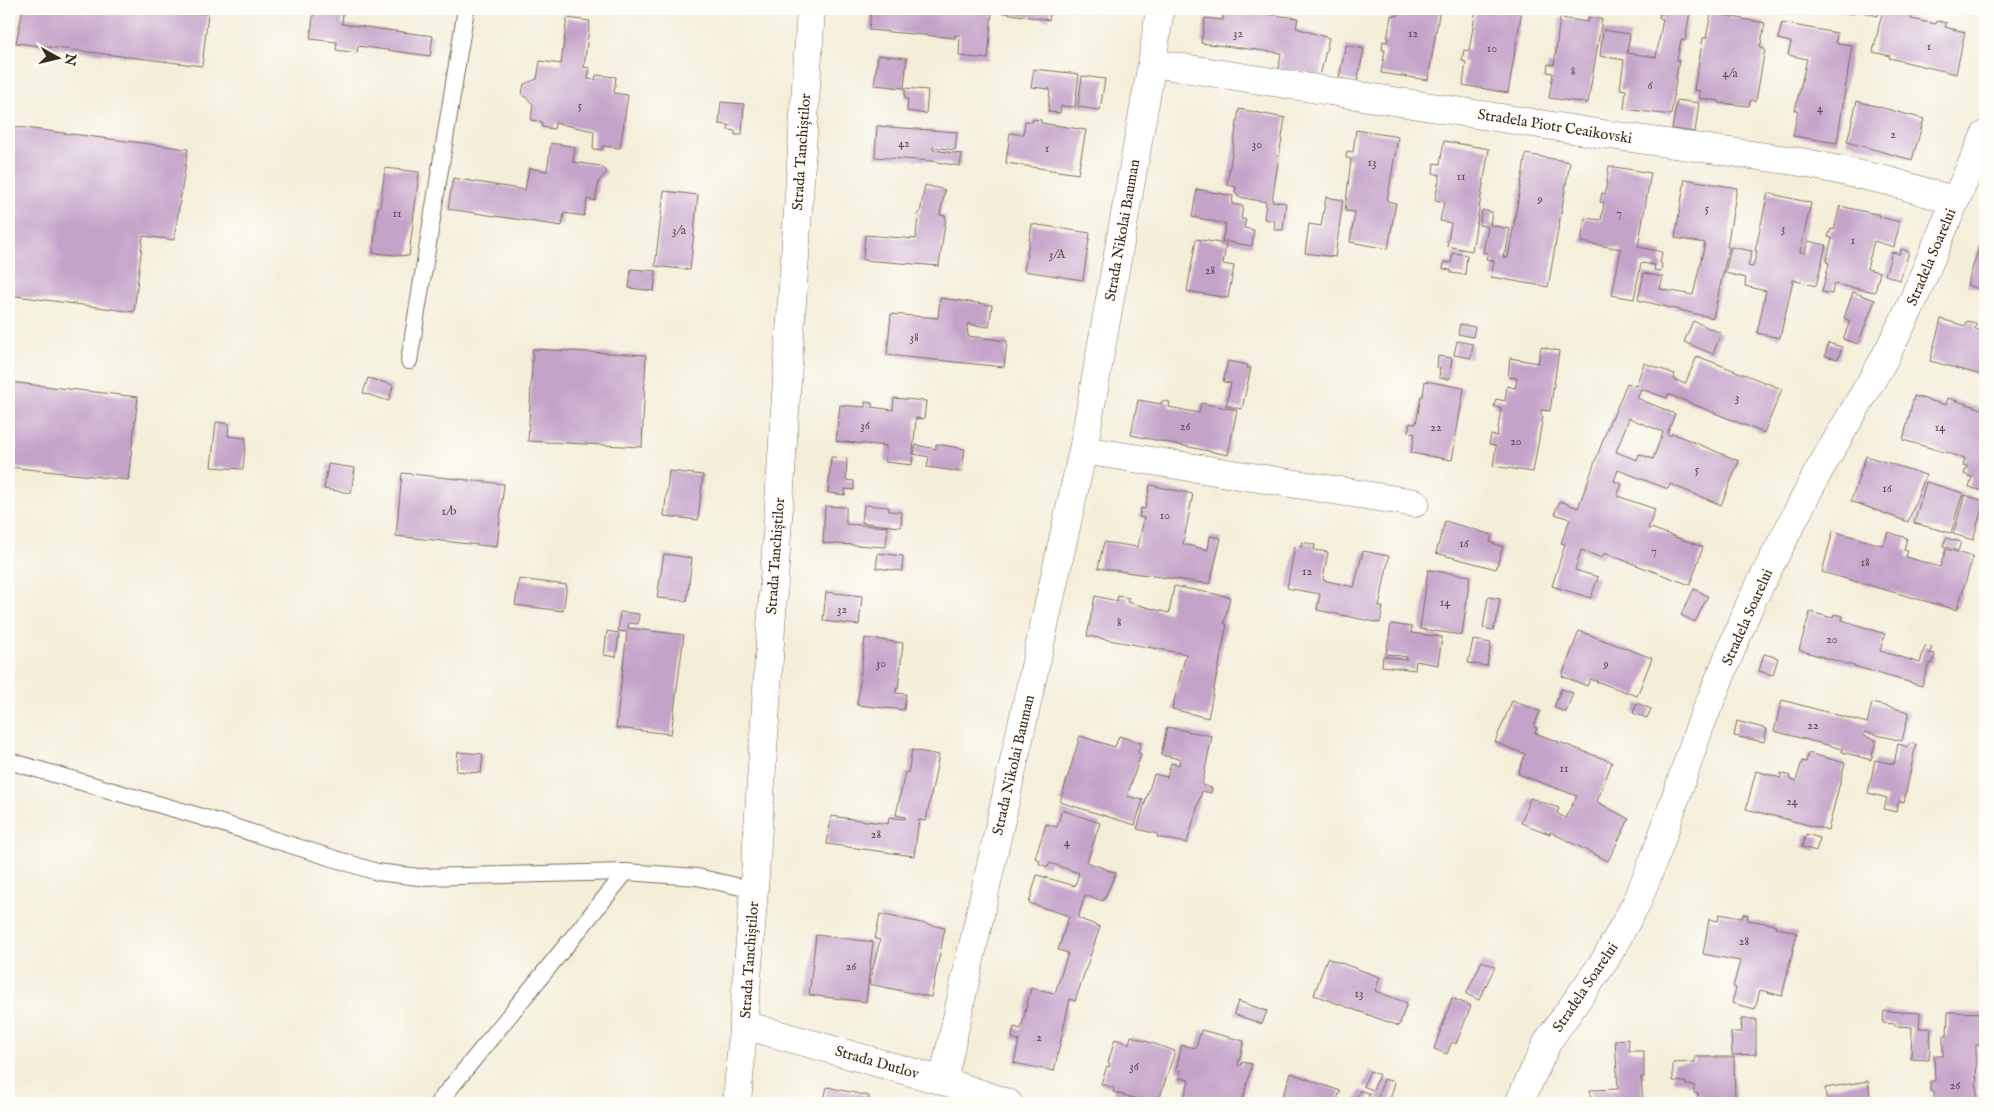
<svg xmlns="http://www.w3.org/2000/svg" width="1994" height="1112" viewBox="0 0 1994 1112" font-family="'IM FELL English',serif">
<style>
.building{fill:#c4a3c9;fill-rule:evenodd}
.lines{fill:none;stroke-linecap:round;stroke-linejoin:round}
.service-casing{stroke:#7c6f5f;stroke-width:18}
.minor-casing{stroke:#7c6f5f;stroke-width:29}
.tertiary-casing{stroke:#7c6f5f;stroke-width:29}
.service{stroke:#fff;stroke-width:16}
.minor{stroke:#fff;stroke-width:28}
.tertiary{stroke:#fff;stroke-width:28}
.labels{text-anchor:middle;stroke-width:4;stroke-linejoin:round;paint-order:stroke}
.number-label{font-size:12px;fill:#5d4849}
.street-label{font-size:15px;fill:#3b2a1e;stroke:#fdfcf7}
</style>
<rect width="100%" height="100%" fill="#fdfcf7"/>
<filter id="ink" filterUnits="userSpaceOnUse"><feTurbulence type="fractalNoise" baseFrequency=".02" numOctaves="2"/><feDisplacementMap in="SourceGraphic" scale="10" xChannelSelector="R" yChannelSelector="G"/><feConvolveMatrix kernelMatrix="1 2 1 2 8 2 1 2 1" color-interpolation-filters="sRGB"/></filter>
<filter id="wash" filterUnits="userSpaceOnUse"><feTurbulence type="fractalNoise" baseFrequency=".0096" numOctaves="4" result="noise"/><feDisplacementMap in="SourceGraphic" scale="20" xChannelSelector="R" yChannelSelector="G"/><feGaussianBlur stdDeviation="1.12" result="paint"/><feColorMatrix in="noise" values="0 0 0 0 0 0 0 0 0 0 0 0 0 0 0 0 0 1.4 0 .05"/><feComposite in="paint" operator="in"/></filter>
<g filter="url(#wash)">
<rect width="100%" height="100%" fill="#f4eed9"/>
<g id="blocks">
<g class="building">
<path d="M23,9H163L208,14L202,66L16,43Z"/>
<path d="M871,9H1051L1049,20L992,11L988,59L959,56L960,35H955V38L869,30Z"/>
<path d="M1224,9L1298,18L1296,28L1329,38L1320,76L1279,69L1281,53L1201,43L1205,18L1223,20Z"/>
<path d="M1399,9H1440L1428,80L1381,73L1385,50H1382L1383,41L1387,42L1391,15L1398,16Z"/>
<path d="M1476,9L1497,13L1498,9H1522L1508,93L1463,85L1466,62L1462,61L1464,50L1469,51Z"/>
<path d="M1661,9L1690,11L1685,41L1681,40L1677,60H1679L1671,115L1624,109L1626,90L1620,89L1624,60L1600,56L1603,30L1630,34L1627,53L1656,57L1663,19L1659,18Z"/>
<path d="M1836,9H1880L1878,16L1855,10L1853,14Z"/>
<path d="M1883,9H1913L1911,19L1936,24L1937,21L1946,23L1945,27L1965,32L1956,74L1889,58L1890,56L1873,52Z"/>
<path d="M1971,9H1985V16L1970,12Z"/>
<path d="M314,10L343,13L342,24L433,36L430,56L358,46L357,53L336,50L337,42L310,39Z"/>
<path d="M1711,13L1765,23L1760,48L1765,49L1756,101L1751,100L1749,106L1719,103V101L1699,98L1700,91L1694,90L1703,38H1706Z"/>
<path d="M1588,17L1602,19L1588,103L1549,98L1553,73L1547,72L1548,64L1554,65L1560,18L1588,22Z"/>
<path d="M567,18L590,21L584,67L590,68L588,79L595,80L596,75L616,77L614,93L628,95L620,148L602,146V150L593,149L594,131L555,123L554,129L542,127V122L531,120L533,104L522,94L524,84L537,79L540,61L561,64Z"/>
<path d="M1782,23L1837,33L1836,43L1852,45L1837,143L1793,136L1798,110H1795L1807,59L1788,55L1791,42L1778,39Z"/>
<path d="M1346,45L1364,49L1357,82L1339,78Z"/>
<path d="M878,55L907,58L904,88L874,85Z"/>
<path d="M1034,69L1079,74L1075,107L1061,106L1060,113L1048,112L1050,89L1031,87Z"/>
<path d="M1082,76L1105,79L1100,110L1078,107Z"/>
<path d="M905,88L928,90L926,114L907,111L908,99H905Z"/>
<path d="M1677,100L1699,103L1695,132L1672,129Z"/>
<path d="M1857,101L1924,119L1912,160L1847,142Z"/>
<path d="M721,102L744,104L742,135H735V131L728,130L729,125L719,124Z"/>
<path d="M1239,109L1285,118L1272,201L1286,203L1283,230H1274L1275,221L1264,219L1266,202L1238,197V194H1235L1236,187L1227,185Z"/>
<path d="M1033,119L1041,120V123L1086,130L1078,174L1006,163L1010,133L1023,135L1025,121L1032,122Z"/>
<path d="M9,126L188,149L174,240L143,236L134,312L9,295Z"/>
<path d="M877,126L957,132L955,150L933,147V150L962,154L960,166L931,161L875,157Z"/>
<path d="M1356,130L1398,137L1387,201L1396,203L1388,249L1350,242L1355,212L1345,211L1351,159L1346,158L1347,151L1353,152Z"/>
<path d="M1444,141L1489,149L1472,251L1447,246L1451,223L1440,221L1444,202L1435,200L1440,175L1433,173L1434,163L1440,164Z"/>
<path d="M551,143L575,147L573,162L601,166L607,172L599,181L595,201L587,199L584,216L564,213L562,226L448,209L453,178L525,190L529,168L547,171Z"/>
<path d="M1526,154L1570,162L1548,287L1491,277L1494,261L1486,259L1488,253L1483,252L1488,227L1479,225L1482,210L1492,212L1490,225L1510,229L1506,252H1504L1503,257L1508,258Z"/>
<path d="M1609,166L1651,173L1638,247L1662,252L1660,263L1662,264L1661,271L1654,270L1655,265L1641,263L1634,299L1612,295L1621,249L1581,242L1585,218L1601,220L1604,203L1600,202L1602,193L1605,194Z"/>
<path d="M385,168L419,172L409,256L373,253L378,207H380Z"/>
<path d="M1685,179L1737,188L1727,247H1729L1713,318L1638,300L1644,273L1663,277L1660,289L1693,295L1705,243L1675,238Z"/>
<path d="M925,185L945,190L940,215L946,216L939,266L863,260L865,235L916,239L918,213H920Z"/>
<path d="M1197,189L1233,196L1232,204L1243,206L1241,219H1246L1244,228L1254,230L1252,246L1222,241L1226,224L1192,217Z"/>
<path d="M664,191L698,195L690,270L655,266Z"/>
<path d="M1768,193L1811,203L1800,252L1805,253L1808,241L1826,245L1816,286L1793,280L1780,338L1757,333L1766,291L1745,286L1746,278L1725,273L1731,247L1752,251L1748,266L1753,267L1757,251H1755Z"/>
<path d="M1326,197L1343,200L1335,257L1305,253L1309,224L1321,226Z"/>
<path d="M1840,206L1880,215V217L1900,222L1894,247L1874,241L1867,269L1880,272L1875,292L1834,284L1832,294L1822,292L1829,263L1826,262L1832,238L1828,237L1831,229L1834,230Z"/>
<path d="M1032,224L1090,233L1083,280L1024,271Z"/>
<path d="M1196,239L1226,244L1223,264L1234,266L1228,298L1187,291Z"/>
<path d="M1980,244L1985,246V291L1967,285Z"/>
<path d="M1901,249L1909,252L1900,280L1885,275L1892,252L1900,254Z"/>
<path d="M1453,253L1467,255L1465,275L1451,273V270L1443,269L1444,262L1451,263Z"/>
<path d="M631,269L656,271L654,291L629,288Z"/>
<path d="M1853,292L1875,300L1858,344L1843,339L1850,321L1844,318Z"/>
<path d="M940,298L992,305L989,327L967,324L968,336L1007,341L1004,367L887,355L891,314L938,318Z"/>
<path d="M1941,319L1965,326L1967,321L1976,323L1975,329L1985,332V376L1930,361Z"/>
<path d="M1693,321L1721,333L1713,354L1684,342Z"/>
<path d="M1460,324L1475,327L1473,337L1458,334Z"/>
<path d="M1457,341L1473,344L1471,358L1454,355Z"/>
<path d="M1828,343L1842,347L1838,359L1825,356Z"/>
<path d="M1541,347L1559,351L1550,411L1541,410V416H1543L1533,472L1493,466L1496,446L1489,444L1491,435L1497,436L1501,408L1494,407L1496,399L1505,401L1507,386L1515,388L1517,378L1508,377L1510,358L1538,363Z"/>
<path d="M533,349L646,355L642,447L528,441Z"/>
<path d="M1438,356L1452,358L1449,379L1439,378L1440,368L1437,367Z"/>
<path d="M1697,356L1782,389L1764,433L1668,394L1667,398L1641,389L1637,398L1675,414L1667,434L1671,436L1672,433L1739,461L1721,505L1670,484L1668,489L1618,470L1614,481L1622,484L1617,496L1655,509L1648,529H1650L1651,528L1703,547L1690,585L1604,553L1602,558L1581,550L1575,570L1598,577L1591,598L1552,586L1565,544L1561,543L1570,519L1555,514L1556,509L1560,501L1578,508L1611,418L1612,419L1627,383L1636,386L1644,363L1675,374L1673,379L1685,384ZM1629,418L1663,432L1653,459L1639,454L1637,460L1616,452Z"/>
<path d="M1228,361L1248,365L1247,368H1251L1242,409L1226,406L1231,383L1223,382Z"/>
<path d="M368,378L393,385L389,401L363,393Z"/>
<path d="M1425,381L1464,388L1452,460L1411,453L1415,434L1408,432L1410,423L1416,424L1421,396H1423Z"/>
<path d="M9,382L138,397L128,480L9,467Z"/>
<path d="M1914,396L1946,405L1948,398L1985,410V492L1969,487L1972,477L1964,474L1967,466L1963,465L1965,458L1903,440Z"/>
<path d="M894,398L926,401L924,419L916,418L912,465L885,462L886,446L836,441L840,405L865,407V402L872,403V407L893,410Z"/>
<path d="M1138,400L1161,404L1162,401L1170,402L1169,407L1199,413L1201,403L1237,410L1228,455L1131,435Z"/>
<path d="M216,422L229,424L228,436L246,438L243,469L211,467Z"/>
<path d="M936,444L965,449L962,472L927,467L929,457L914,454L916,445L936,449Z"/>
<path d="M1866,456L1926,475L1908,522L1851,501Z"/>
<path d="M831,457L847,458L846,480L854,481V490L845,489V495L828,493Z"/>
<path d="M328,464L355,468L351,493L324,489Z"/>
<path d="M669,471L703,475L698,520L664,516Z"/>
<path d="M402,473L504,484L497,547L396,536Z"/>
<path d="M1926,482L1963,493L1951,533L1914,523Z"/>
<path d="M1150,485L1193,494L1183,544L1208,550L1210,536L1221,538L1210,584L1098,568L1104,542L1138,547L1144,518L1139,517L1141,508L1145,509Z"/>
<path d="M1965,495L1984,501L1973,540L1953,534Z"/>
<path d="M864,505L889,507V511L902,512L901,527L862,523Z"/>
<path d="M825,506L846,507V524L888,527L886,547L823,543Z"/>
<path d="M1445,521L1492,535L1490,542L1503,547L1496,569L1436,553Z"/>
<path d="M1833,531L1881,545L1884,544L1888,532L1907,538L1904,550L1908,551L1906,557L1940,567L1946,549L1973,557L1957,610L1822,572Z"/>
<path d="M1946,538L1961,542L1958,551L1943,546Z"/>
<path d="M1302,542L1315,545L1314,550L1328,552L1323,580L1354,587L1363,551L1389,556L1379,607H1383L1380,623L1317,610L1320,594L1287,588L1295,546L1301,547Z"/>
<path d="M878,553L903,556L902,571L876,568Z"/>
<path d="M664,554L692,558L687,601L657,598Z"/>
<path d="M1428,570L1470,576L1462,635L1420,629Z"/>
<path d="M519,579L567,585L563,611L515,605Z"/>
<path d="M1174,586L1230,597L1224,624H1227L1208,718L1172,709L1186,654L1087,636L1095,596L1117,601L1118,596L1129,598L1127,602L1169,613Z"/>
<path d="M1694,589L1708,596L1695,622L1681,615Z"/>
<path d="M826,592L862,596L859,625L823,621Z"/>
<path d="M1488,597L1500,599L1496,624H1495L1493,630L1483,628Z"/>
<path d="M620,612L639,614L638,624L629,623L628,628L684,635L671,734L616,728L627,632L618,631Z"/>
<path d="M1810,612L1833,618L1834,614L1843,616L1842,620L1885,634L1880,651L1920,663L1925,646L1932,647L1930,653L1935,654L1932,664L1929,663L1922,686L1799,650Z"/>
<path d="M1391,624L1412,627L1411,633L1442,637L1438,665L1416,661L1415,670L1382,666L1383,656L1406,660L1407,657L1386,654Z"/>
<path d="M607,631L619,633L616,657L604,655Z"/>
<path d="M1579,631L1652,658L1637,696L1590,679L1587,686L1562,676Z"/>
<path d="M865,638L903,643L898,689L896,688V693L906,694L904,710L857,705Z"/>
<path d="M1473,640L1491,643L1487,666L1468,663Z"/>
<path d="M1764,654L1778,658L1773,675L1759,671Z"/>
<path d="M1561,689L1573,693L1566,712L1554,708Z"/>
<path d="M1782,700L1867,723L1872,703L1909,712L1902,741L1865,732L1864,736L1876,740L1871,760L1842,752V749L1774,731Z"/>
<path d="M1512,701L1540,711L1534,727L1537,728L1535,733L1612,762L1597,802L1629,819L1608,861L1550,832V834L1521,823L1530,798L1559,808L1557,813L1565,818L1577,796L1518,774L1525,754L1495,742Z"/>
<path d="M1637,703L1651,709L1647,718L1633,713Z"/>
<path d="M1737,721L1767,729L1764,742L1734,736Z"/>
<path d="M1167,727L1212,736L1202,785L1212,788L1211,793L1202,791L1187,843L1157,837L1158,834L1137,829L1154,774L1167,777L1171,763L1179,765L1180,759L1161,755Z"/>
<path d="M1080,736L1115,747L1119,736L1141,743L1138,753L1141,754L1127,796L1143,800L1135,825L1060,802Z"/>
<path d="M1909,743L1916,744L1904,802L1899,801L1896,812L1884,809L1887,798L1868,793L1875,760L1894,764L1898,744L1908,747Z"/>
<path d="M912,750L939,755L926,821L919,820L914,856L827,844L831,816L888,824L889,817L905,819V817L896,815L905,772L908,773Z"/>
<path d="M458,752L483,754L481,773L456,771Z"/>
<path d="M1808,753L1845,763L1828,830L1746,809L1756,771L1781,778V773L1790,776L1789,779L1796,781L1802,761L1806,762Z"/>
<path d="M1062,810L1100,823L1087,862L1116,873L1103,901L1085,895L1078,918L1100,927L1075,1001L1070,999L1054,1071L1014,1063L1019,1040L1012,1038L1014,1027L1021,1029L1031,988L1055,993L1068,953L1058,950L1069,916L1029,903L1037,875L1075,886L1079,873L1050,863L1048,867L1039,864L1040,860L1035,858L1046,824L1057,827Z"/>
<path d="M1806,834L1820,838L1816,851L1802,847Z"/>
<path d="M880,914L945,928L931,997L869,984L880,940L875,939Z"/>
<path d="M1719,914L1742,918L1743,914L1748,915V920L1776,925L1775,927L1797,933L1782,996L1760,990L1755,1009L1732,1003L1736,988L1733,987L1740,961L1703,954L1709,919L1718,921Z"/>
<path d="M816,935L873,942L866,1002L809,995Z"/>
<path d="M1327,958L1380,977L1375,991L1407,1003L1399,1026L1314,995Z"/>
<path d="M1482,961L1495,967L1479,1000L1466,994Z"/>
<path d="M1452,998L1471,1006L1456,1044L1452,1042L1447,1054L1434,1049Z"/>
<path d="M1238,1001L1267,1011L1262,1024L1234,1014Z"/>
<path d="M1884,1011L1920,1013L1919,1028H1931L1929,1060L1911,1059L1912,1027L1895,1026V1024L1883,1023Z"/>
<path d="M1948,1012L1985,1013V1046L1976,1045L1977,1103H1934V1091H1930V1081H1935L1934,1056H1943V1036H1947Z"/>
<path d="M1741,1019H1756V1054L1732,1055L1731,1032H1742Z"/>
<path d="M1201,1030L1244,1041L1238,1065L1241,1066L1242,1062L1252,1064L1242,1103L1183,1102L1189,1080L1179,1078L1181,1071L1176,1070L1182,1045L1196,1048Z"/>
<path d="M1131,1036L1175,1051L1158,1103L1145,1100L1144,1101L1113,1092L1114,1088L1101,1084L1107,1066L1109,1067L1110,1063H1108L1115,1039L1129,1044Z"/>
<path d="M1628,1039L1629,1051H1644V1077H1641L1643,1103H1591L1590,1090L1618,1089L1615,1040Z"/>
<path d="M1695,1057H1734L1735,1103H1698V1093H1694V1085H1686V1082L1673,1081V1063L1695,1062Z"/>
<path d="M1370,1071L1379,1075L1373,1090L1363,1086Z"/>
<path d="M1291,1073L1340,1091L1336,1103H1280Z"/>
<path d="M1384,1079L1395,1082L1389,1103H1376Z"/>
<path d="M1868,1081L1871,1103H1827L1825,1088Z"/>
<path d="M827,1087L869,1096L868,1103H823Z"/>
<path d="M1360,1090L1370,1094L1366,1103H1355Z"/>
</g>
</g>
</g>
<g filter="url(#ink)">
<use href="#blocks" fill-opacity="0" stroke="#7c6f5f" stroke-width="1"/>
<g class="lines">
<g class="service-casing">
<g id="service">
<path d="M409,361L466,9"/>
<path d="M9,761L192,814L377,872L419,877L626,872L697,877L754,890"/>
<path d="M438,1103L626,872"/>
</g>
</g>
<g class="minor-casing">
<g id="minor">
<path d="M1152,63L1603,134L1801,162L1889,181L1955,201"/>
<path d="M1083,450L1415,503"/>
<path d="M744,1025L943,1081L1008,1103"/>
<path d="M943,1081L1083,450L1152,63L1160,9"/>
<path d="M1519,1103L1548,1041L1605,960L1637,902L1658,849L1700,726L1750,604L1818,472L1882,363L1909,310L1955,201L1985,135"/>
</g>
</g>
<g class="tertiary-casing">
<path id="tertiary" d="M737,1103L754,890L811,9"/>
</g>
<use href="#service" class="service"/>
<use href="#minor" class="minor"/>
<use href="#tertiary" class="tertiary"/>
</g>
</g>
<g class="labels">
<g class="number-label">
<text x="1238" y="37">32</text>
<text x="1413" y="37">12</text>
<text x="1929" y="50">1</text>
<text x="1492" y="52">10</text>
<text x="1573" y="75">8</text>
<text x="1730" y="77">4/a</text>
<text x="1650" y="89">6</text>
<text x="580" y="109">5</text>
<text x="1820" y="112">4</text>
<text x="1893" y="138">2</text>
<text x="904" y="147">42</text>
<text x="1257" y="148">30</text>
<text x="1047" y="152">1</text>
<text x="1372" y="166">13</text>
<text x="1461" y="180">11</text>
<text x="1540" y="203">9</text>
<text x="1707" y="212">5</text>
<text x="397" y="217">11</text>
<text x="1619" y="217">7</text>
<text x="1783" y="232">3</text>
<text x="679" y="234">3/a</text>
<text x="1853" y="244">1</text>
<text x="1057" y="258">3/A</text>
<text x="1210" y="274">28</text>
<text x="914" y="341">38</text>
<text x="1737" y="401">3</text>
<text x="865" y="429">36</text>
<text x="1185" y="430">26</text>
<text x="1436" y="431">22</text>
<text x="1940" y="431">14</text>
<text x="1516" y="445">20</text>
<text x="1697" y="473">5</text>
<text x="1887" y="492">16</text>
<text x="449" y="515">1/b</text>
<text x="1165" y="519">10</text>
<text x="1464" y="547">16</text>
<text x="1654" y="555">7</text>
<text x="1865" y="566">18</text>
<text x="1307" y="575">12</text>
<text x="1445" y="606">14</text>
<text x="842" y="613">32</text>
<text x="1119" y="626">8</text>
<text x="1832" y="643">20</text>
<text x="881" y="667">30</text>
<text x="1606" y="668">9</text>
<text x="1813" y="729">22</text>
<text x="1564" y="772">11</text>
<text x="1792" y="805">24</text>
<text x="876" y="838">28</text>
<text x="1067" y="846">4</text>
<text x="1744" y="945">28</text>
<text x="851" y="970">26</text>
<text x="1359" y="997">13</text>
<text x="1039" y="1041">2</text>
<text x="1134" y="1070">36</text>
<text x="1955" y="1089">26</text>
</g>
<g class="street-label">
<text transform="translate(1555 126) rotate(9)" y="5">Stradela Piotr Ceaikovski</text>
<text transform="translate(801 152) rotate(-86)" y="5">Strada Tanchiștilor</text>
<text transform="translate(1122 230) rotate(-80)" y="5">Strada Nikolai Bauman</text>
<text transform="translate(1931 257) rotate(-67)" y="5">Stradela Soarelui</text>
<text transform="translate(775 556) rotate(-86)" y="5">Strada Tanchiștilor</text>
<text transform="translate(1747 617) rotate(-66)" y="5">Stradela Soarelui</text>
<text transform="translate(1013 765) rotate(-77)" y="5">Strada Nikolai Bauman</text>
<text transform="translate(749 960) rotate(-86)" y="5">Strada Tanchiștilor</text>
<text transform="translate(1585 987) rotate(-56)" y="5">Stradela Soarelui</text>
<text transform="translate(877 1062) rotate(16)" y="5">Strada Dutlov</text>
</g>
</g>
<rect width="1994" height="1112" fill="none" stroke="#fdfcf7" stroke-width="30"/>
<g transform="translate(58 58) rotate(98)" stroke="#fdfcf7" stroke-width="4" paint-order="stroke">
<path d="M0-4L9 19L0 12L-9 19Z" fill="#3b2a1e"/>
<text y="-8" font-size="14" font-weight="bold" text-anchor="middle" fill="#3b2a1e">N</text>
</g>
</svg>
